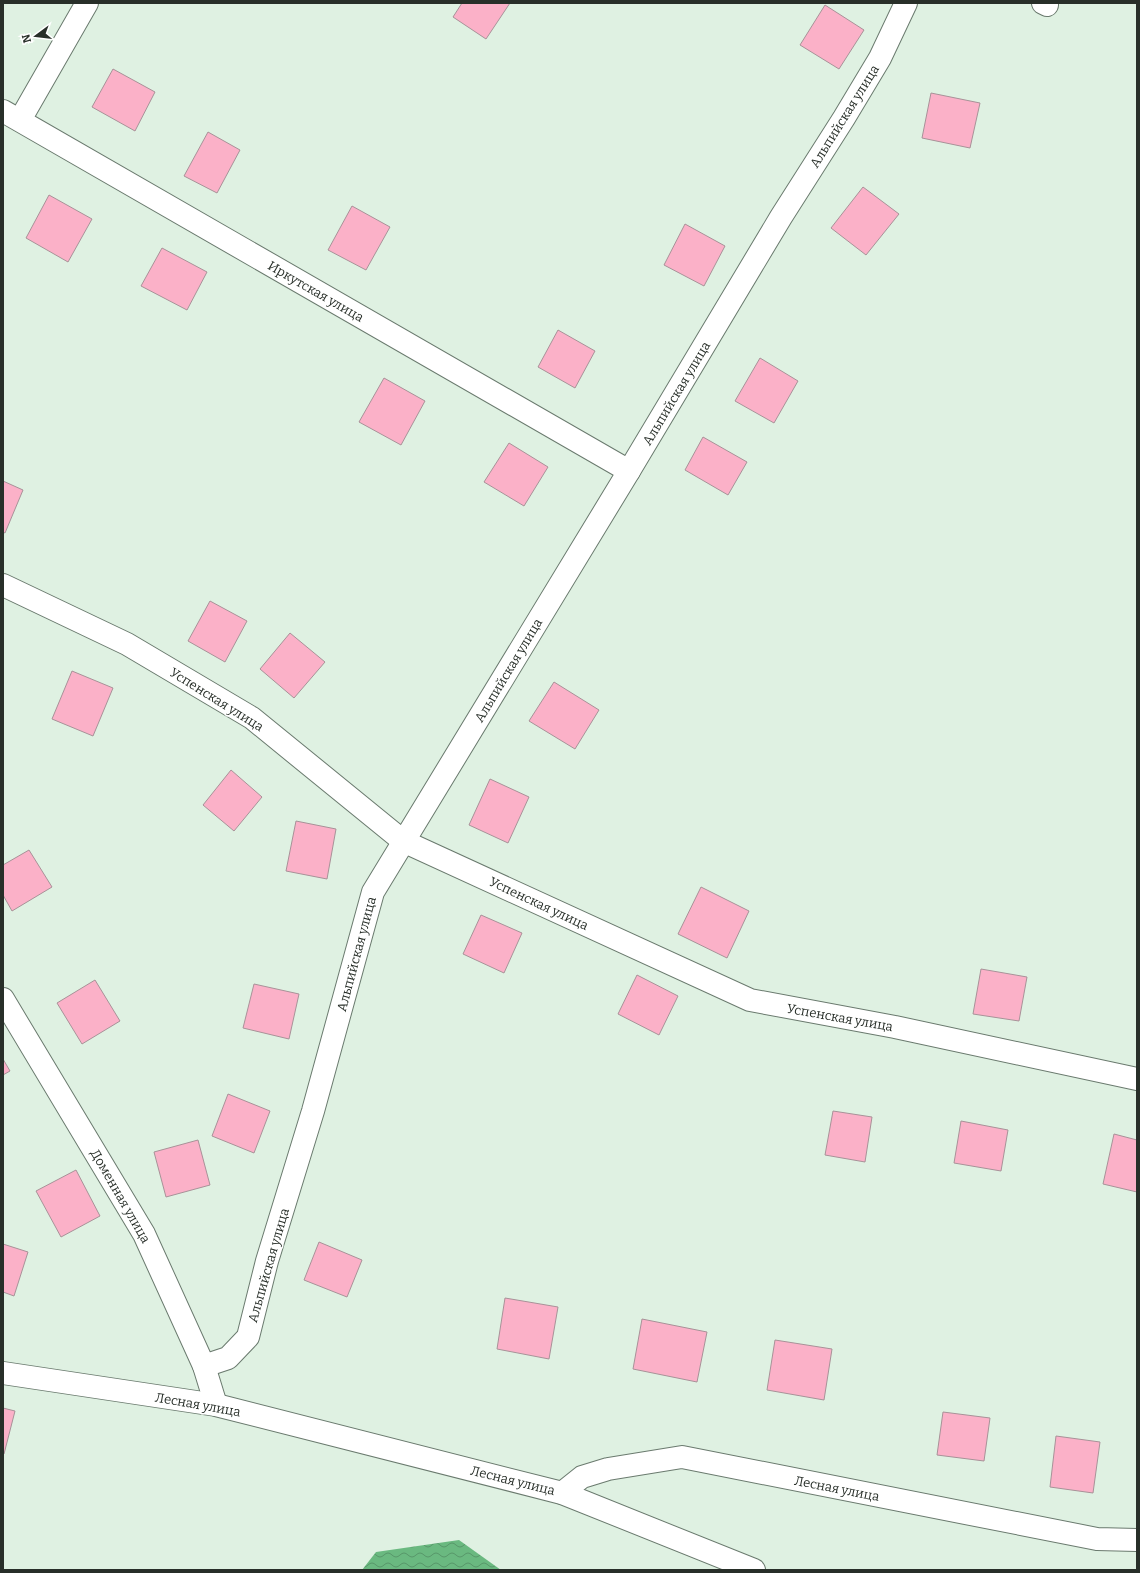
<svg xmlns="http://www.w3.org/2000/svg" width="1140" height="1573" viewBox="0 0 1140 1573" font-family="Bitter,serif">
<style>
.water{fill:url(#water-waves)}
.building{fill:#fbb1c8;stroke:#a89298}
.lines{fill:none;stroke-linecap:round;stroke-linejoin:round}
.minor-casing{stroke:#6a7a6e;stroke-width:24}
.secondary-casing{stroke:#6a7a6e;stroke-width:24}
.minor{stroke:#fff;stroke-width:22}
.secondary{stroke:#fff;stroke-width:22}
.labels{text-anchor:middle;stroke-width:3;stroke-linejoin:round;paint-order:stroke}
.street-label{font-size:13px;fill:#282f29;stroke:#fff}
</style>
<defs>
<pattern id="water-waves" width="16" height="10" patternUnits="userSpaceOnUse"><rect width="16" height="10" fill="#6ab980"/><path d="M0 5q4-4 8 0t8 0" fill="none" stroke="#579769"/></pattern>
</defs>
<rect width="100%" height="100%" fill="#dff1e2"/>
<path class="water" d="M459,1540L501,1570H362L376,1552Z"/>
<g class="building">
<path d="M462,3H510L486,39L453,17Z"/>
<path d="M825,5L864,30L839,69L800,45Z"/>
<path d="M113,69L155,92L135,131L92,107Z"/>
<path d="M931,93L980,103L970,148L922,138Z"/>
<path d="M208,132L240,150L217,193L184,176Z"/>
<path d="M863,187L899,214L866,255L831,228Z"/>
<path d="M49,195L92,219L68,262L26,238Z"/>
<path d="M352,206L390,227L366,270L328,250Z"/>
<path d="M685,224L725,246L704,286L664,265Z"/>
<path d="M162,248L207,272L187,310L141,286Z"/>
<path d="M558,330L595,351L575,388L538,367Z"/>
<path d="M760,358L798,381L774,423L735,401Z"/>
<path d="M384,378L425,401L401,445L359,422Z"/>
<path d="M703,437L747,462L728,495L685,470Z"/>
<path d="M509,443L548,467L524,506L484,482Z"/>
<path d="M3,481L23,490L5,533L3,532Z"/>
<path d="M210,601L247,621L225,662L188,641Z"/>
<path d="M290,633L325,662L294,698L260,669Z"/>
<path d="M72,671L113,688L93,736L52,719Z"/>
<path d="M554,682L599,710L575,749L529,721Z"/>
<path d="M231,770L262,797L234,831L203,805Z"/>
<path d="M490,779L529,797L508,843L469,825Z"/>
<path d="M296,821L336,829L327,879L286,871Z"/>
<path d="M29,850L52,887L12,911L3,895V865Z"/>
<path d="M701,887L749,911L727,958L678,934Z"/>
<path d="M481,915L522,933L504,973L463,954Z"/>
<path d="M981,969L1027,977L1019,1021L973,1014Z"/>
<path d="M637,975L678,996L659,1035L618,1014Z"/>
<path d="M95,980L120,1021L82,1044L57,1003Z"/>
<path d="M254,984L299,994L289,1039L243,1028Z"/>
<path d="M3,1059L10,1071L3,1075Z"/>
<path d="M228,1094L270,1111L254,1153L212,1136Z"/>
<path d="M833,1111L872,1117L865,1162L825,1155Z"/>
<path d="M961,1121L1008,1130L1001,1171L954,1163Z"/>
<path d="M1114,1134L1137,1140V1192L1103,1184Z"/>
<path d="M198,1140L210,1185L166,1197L154,1152Z"/>
<path d="M76,1170L100,1216L61,1237L36,1191Z"/>
<path d="M319,1242L362,1260L347,1297L304,1280Z"/>
<path d="M3,1244L28,1252L14,1296L3,1292Z"/>
<path d="M505,1298L558,1307L549,1359L497,1349Z"/>
<path d="M642,1319L707,1332L697,1382L633,1369Z"/>
<path d="M775,1340L832,1349L824,1400L767,1390Z"/>
<path d="M3,1408L15,1411L4,1454H3Z"/>
<path d="M943,1412L990,1418L984,1461L937,1455Z"/>
<path d="M1056,1436L1100,1442L1093,1493L1050,1487Z"/>
</g>
<g class="lines">
<g class="minor-casing">
<g id="minor">
<path d="M1043,3L1047,5"/>
<path d="M3,111L629,471"/>
<path d="M20,120L87,3"/>
<path d="M3,585L127,644L252,718L403,841L750,1000L895,1027L1137,1079"/>
<path d="M3,999L144,1234L204,1366L216,1405"/>
<path d="M204,1366L228,1358L248,1337L267,1261L313,1111L373,892L629,471L781,217L844,118L880,58L906,3"/>
<path d="M562,1493L582,1477L608,1469L682,1457L1097,1539L1137,1540"/>
</g>
</g>
<g class="secondary-casing">
<path id="secondary" d="M3,1373L216,1405L562,1493L754,1570"/>
</g>
<use href="#minor" class="minor"/>
<use href="#secondary" class="secondary"/>
</g>
<g class="labels">
<g class="street-label">
<text transform="translate(844 116) rotate(-58)" y="5">Альпийская улица</text>
<text transform="translate(316 291) rotate(30)" y="5">Иркутская улица</text>
<text transform="translate(676 393) rotate(-59)" y="5">Альпийская улица</text>
<text transform="translate(508 670) rotate(-59)" y="5">Альпийская улица</text>
<text transform="translate(217 699) rotate(32)" y="5">Успенская улица</text>
<text transform="translate(539 903) rotate(25)" y="5">Успенская улица</text>
<text transform="translate(356 954) rotate(-75)" y="5">Альпийская улица</text>
<text transform="translate(840 1017) rotate(10)" y="5">Успенская улица</text>
<text transform="translate(121 1196) rotate(60)" y="5">Доменная улица</text>
<text transform="translate(268 1265) rotate(-74)" y="5">Альпийская улица</text>
<text transform="translate(198 1404) rotate(10)" y="5">Лесная улица</text>
<text transform="translate(513 1480) rotate(14)" y="5">Лесная улица</text>
<text transform="translate(837 1488) rotate(11)" y="5">Лесная улица</text>
</g>
</g>
<rect width="1140" height="1573" fill="none" stroke="#282f29" stroke-width="8"/>
<g transform="translate(36 36) rotate(255)" stroke="#ffffff" stroke-width="3" paint-order="stroke">
<path d="M0-3L7 15L0 10L-7 15Z" fill="#282f29"/>
<text y="-6" font-size="11" font-weight="bold" text-anchor="middle" fill="#282f29">N</text>
</g>
</svg>
